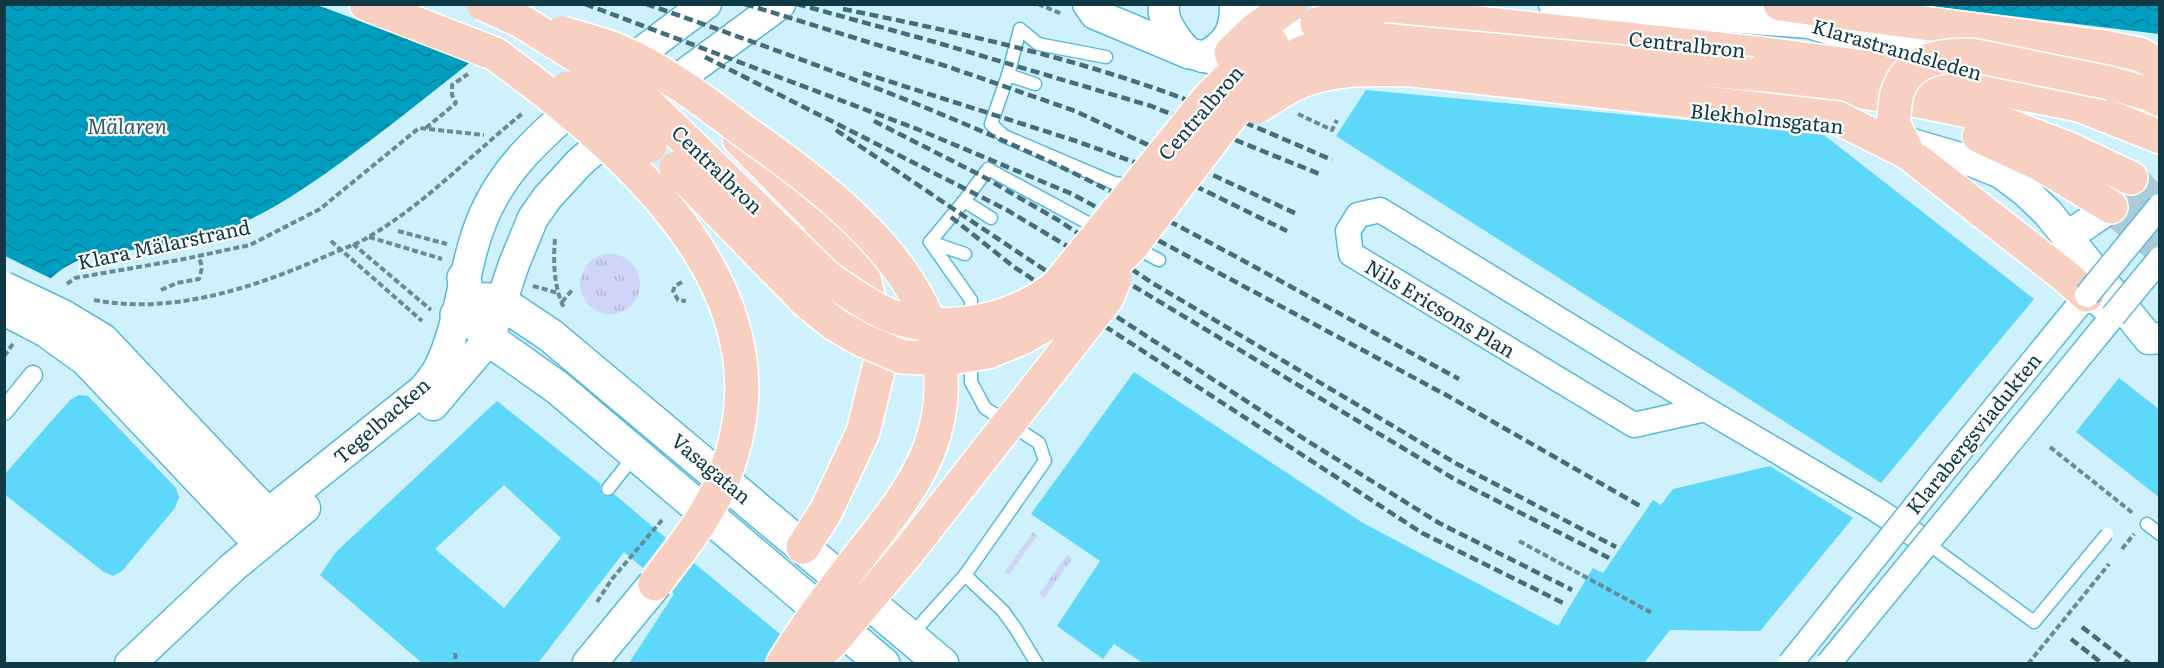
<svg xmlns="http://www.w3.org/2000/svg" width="2164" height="668" viewBox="0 0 2164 668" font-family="Literata,serif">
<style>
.grass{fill:url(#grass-tufts)}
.water{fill:url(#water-waves)}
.pier{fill:#cef1fd}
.building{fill:#5dd7fa;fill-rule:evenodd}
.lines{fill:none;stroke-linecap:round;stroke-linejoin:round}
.trunk-tunnel{stroke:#a8ccd8;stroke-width:33;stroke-dasharray:33 16;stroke-linecap:butt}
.service-casing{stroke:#58bad7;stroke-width:15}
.pedestrian-casing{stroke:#58bad7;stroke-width:21}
.minor-casing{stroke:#58bad7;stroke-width:27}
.tertiary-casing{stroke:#58bad7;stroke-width:33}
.secondary-casing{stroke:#58bad7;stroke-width:36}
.trunk-casing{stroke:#fff;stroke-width:36}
.path{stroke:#658c98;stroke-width:4;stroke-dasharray:6 3;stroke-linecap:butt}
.service{stroke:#fff;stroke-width:12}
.pedestrian{stroke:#fff;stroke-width:18}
.minor{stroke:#fff;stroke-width:24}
.tertiary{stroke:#fff;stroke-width:30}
.secondary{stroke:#fff;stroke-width:33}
.trunk{stroke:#f8d0c2;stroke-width:33}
.rail{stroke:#446d79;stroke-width:4.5;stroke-dasharray:9 4.5;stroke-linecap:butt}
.service-bridge-casing{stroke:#58bad7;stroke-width:15;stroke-linecap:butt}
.minor-bridge-casing{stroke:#58bad7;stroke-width:27;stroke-linecap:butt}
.tertiary-bridge-casing{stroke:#58bad7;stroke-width:33;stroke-linecap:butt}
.trunk-bridge-casing{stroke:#fff;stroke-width:36;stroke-linecap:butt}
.service-bridge{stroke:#fff;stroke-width:12}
.minor-bridge{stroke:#fff;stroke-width:24}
.tertiary-bridge{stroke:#fff;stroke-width:30}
.trunk-bridge{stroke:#f8d0c2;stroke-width:33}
.labels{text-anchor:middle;stroke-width:4.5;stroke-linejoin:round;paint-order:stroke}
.street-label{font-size:20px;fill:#0e3945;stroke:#fff}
.water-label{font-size:21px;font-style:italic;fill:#2c5f6e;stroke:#fff}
</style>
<defs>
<pattern id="grass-tufts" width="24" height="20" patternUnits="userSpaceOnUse" patternTransform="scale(1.5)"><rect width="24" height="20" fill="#cfd4f9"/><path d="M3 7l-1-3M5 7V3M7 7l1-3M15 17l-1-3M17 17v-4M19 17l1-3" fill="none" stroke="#b1b7d7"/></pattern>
<pattern id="water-waves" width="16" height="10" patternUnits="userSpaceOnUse" patternTransform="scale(1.5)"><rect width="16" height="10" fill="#009ebf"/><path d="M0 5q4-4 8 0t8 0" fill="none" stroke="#01829d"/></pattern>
</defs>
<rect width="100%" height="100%" fill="#cef1fd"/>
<g class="grass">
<circle cx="610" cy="284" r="30"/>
<path d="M1033,532L1037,536L1009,575L1005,571Z"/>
<path d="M1067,555L1072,559L1044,598L1039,594Z"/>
</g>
<g class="water">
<path d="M5,5H541C492,45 442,85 392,124C348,157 303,193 253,218C223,233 190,241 158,247C126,252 89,250 61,270C40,285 21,314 5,335Z"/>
<path d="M1921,5H2159V34Z"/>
</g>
<g class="pier">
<path d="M317,5H541L471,62Z"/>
<path d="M5,256L54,280L7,336L4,334Z"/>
</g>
<g class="building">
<path d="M1366,90L1695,121L1824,135L2034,299L1881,483L1336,136Z"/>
<path d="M1134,372L1363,523L1558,626L1593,568L1603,573L1653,500L1661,505L1673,489L1770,466L1853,518L1760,631L1670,630L1644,663H1143L1114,644L1103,659L1057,626L1100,561L1031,514Z"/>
<path d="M2119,378L2160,410V498L2076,432Z"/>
<path d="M79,395L88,396L176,488L179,497L175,508L122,571L113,576L104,572L4,494V475L70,400Z"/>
<path d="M497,401L601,484L600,488L602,495L607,497L614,494L666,538L643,568L624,552L538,663H422L320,575L336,552ZM504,485L561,538L504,608L435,549Z"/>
<path d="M694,563L780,634L767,654L764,663H629L674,594L672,592Z"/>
</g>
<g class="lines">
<g class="trunk-tunnel">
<path d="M2131,178L2160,209"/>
<path d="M2111,207L2160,248"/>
</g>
<g class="service-casing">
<g id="service">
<path d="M1106,57L1038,44L1020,29L1008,75L991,124L1004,136L1114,183L1130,185"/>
<path d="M1008,75L1035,84"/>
<path d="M964,201L991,218"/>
<path d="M930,242L971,300V319"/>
<path d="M1132,246L1159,260"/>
<path d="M965,254L930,242L964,201L988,169L1101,230"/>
<path d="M608,489L634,456"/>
<path d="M2147,524L2160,534"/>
<path d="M965,575L1003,611L1016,629L1037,664"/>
<path d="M911,635L965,575L1045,461L1039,443L985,408L971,382V355"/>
</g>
</g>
<g class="pedestrian-casing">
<path id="pedestrian" d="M4,411L33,375"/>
</g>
<g class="minor-casing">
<g id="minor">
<path d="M1950,463L2087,295L2113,316L1978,481"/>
<path d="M1874,508L1927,543"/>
</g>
</g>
<g class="tertiary-casing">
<g id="tertiary">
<path d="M1088,4L1095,14L1188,53L1256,69"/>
<path d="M1164,4C1161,22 1177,41 1188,53"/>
<path d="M1254,4L1273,20L1335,56"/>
<path d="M1554,4L1809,23L1948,64"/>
<path d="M1203,57C1226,46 1236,32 1235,4"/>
<path d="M656,95L780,4"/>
<path d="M1891,138L1974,162L2001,173L2025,191L2048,213L2149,339L2160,338"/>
<path d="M2067,237L2111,207"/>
<path d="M63,315L103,339L255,500L269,513L423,390C429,383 435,376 439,368C461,324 462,273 479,228C499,171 542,134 587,96C626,63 665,34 706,4"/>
<path d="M46,332L86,361L259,544"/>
<path d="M433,405L489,339L514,264L533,218L547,198L579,163L623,125"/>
<path d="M130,664L233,567L305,508"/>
</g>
</g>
<g class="secondary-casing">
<g id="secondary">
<path d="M464,278L468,304L479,327L489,339L558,388L883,664"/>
<path d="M457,315C470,300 483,296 502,303L550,335L942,664"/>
<path d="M589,664L655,584"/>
</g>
</g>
<g class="trunk-casing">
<g id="trunk">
<path d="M366,4L495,54"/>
<path d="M1780,4L2104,47L2139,54L2160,65"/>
<path d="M1371,13L1405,15L1765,54L1933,76L2079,105L2160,137"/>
<path d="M1752,74L1929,103L1973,112L2067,148L2131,178"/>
<path d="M2110,83L2152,95L2160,100"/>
<path d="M1979,136L2040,164L2111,207"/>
<path d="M739,139L816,217L864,278L877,332L880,363L863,432L826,511L803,547"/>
<path d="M1908,153L2064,275L2087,295"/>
</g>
</g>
<g class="path">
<path d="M1038,4L1062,14"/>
<path d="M1298,114L1332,130L1337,120"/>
<path d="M426,128L456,103L452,95V85L468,74"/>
<path d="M398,231L447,244"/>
<path d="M369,237L442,259"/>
<path d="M555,239C553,262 554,288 564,308"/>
<path d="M331,241L422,321"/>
<path d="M353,244L431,310"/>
<path d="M682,282L675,286L673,291L678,300L686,301"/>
<path d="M67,284L75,278L179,260L250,245L320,209L419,128L484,135"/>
<path d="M533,286L558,293"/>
<path d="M161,290L177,283L199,279L202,268L199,256"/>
<path d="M94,300C172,315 253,288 324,257C339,250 356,245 370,236C426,203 472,154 523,113"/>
<path d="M562,302L573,289"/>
<path d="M4,356L13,344"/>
<path d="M2050,447L2134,514"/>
<path d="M1519,541L1652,613"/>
<path d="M2122,549L2134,534"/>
<path d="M597,602L612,579L662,520"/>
<path d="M455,653L456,664"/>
<path d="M2028,664L2109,564"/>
</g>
<use href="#service" class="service"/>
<use href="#pedestrian" class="pedestrian"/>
<use href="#minor" class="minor"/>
<use href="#tertiary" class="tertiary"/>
<use href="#secondary" class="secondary"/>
<use href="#trunk" class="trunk"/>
<g class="rail">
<path d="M585,4L917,129L1072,194L1448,396L1642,507"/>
<path d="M646,4C797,57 948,111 1092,182C1216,243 1337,313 1459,379"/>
<path d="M745,4L949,67L1075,111L1299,215"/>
<path d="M797,4L935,42L1151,106L1322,175"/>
<path d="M843,9C932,27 1021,46 1108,73C1184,96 1259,128 1332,160"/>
<path d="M705,57L1007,210L1456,480L1609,558"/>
<path d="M863,73L1076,141L1181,179L1287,231"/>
<path d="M874,121L982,176L1058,220L1154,284L1457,464L1616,547"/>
<path d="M836,130L1025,257L1306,440L1439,523L1572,590"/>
<path d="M951,217L1014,267L1422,533L1565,604"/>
<path d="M2082,627L2130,664"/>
<path d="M2071,639L2103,664"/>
</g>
<g class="service-bridge-casing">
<path id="service-bridge" d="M1927,543L2034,622L2107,534"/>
</g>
<g class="minor-bridge-casing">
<g id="minor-bridge">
<path d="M2087,295L2160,206"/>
<path d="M2113,316L2160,259"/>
<path d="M1705,409L1634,425L1351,254L1348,231L1358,215L1380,210L1705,409L1874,508"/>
<path d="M1790,664L1950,463"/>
<path d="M1828,664L1978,481"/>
</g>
</g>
<g class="tertiary-bridge-casing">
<g id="tertiary-bridge">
<path d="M4,287L63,315"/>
<path d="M4,310L46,332"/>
</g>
</g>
<g class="trunk-bridge-casing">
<g id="trunk-bridge">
<path d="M483,4L521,21L639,95L828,278C849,292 876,312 900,319C953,333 1015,320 1057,286L1208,99L1242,65L1272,44"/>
<path d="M1317,24L1334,19L1371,13"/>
<path d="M562,33C581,39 601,43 619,51C666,71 711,107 752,137C853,208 982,310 929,450C914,488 887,521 862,553C834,590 807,623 783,664"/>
<path d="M1231,53L1256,29L1291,4"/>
<path d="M495,54C631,153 806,301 718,490C702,524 677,554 655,584"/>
<path d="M567,88L596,103L650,146"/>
<path d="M1257,107C1269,100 1280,91 1293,85C1331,67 1371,69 1413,70L1838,118L1908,153"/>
<path d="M1908,153C1904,144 1897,133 1894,124C1893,118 1895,111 1895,105C1899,63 1935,54 1971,55L2110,83"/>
<path d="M676,168L806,301L834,324L862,340L902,357L945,359L988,352L1022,338L1057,318L1094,284L1130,248L1256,83L1295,56L1326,43L1361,38L1752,74"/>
<path d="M808,664L831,643L908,552L1107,298L1115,279"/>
</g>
</g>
<use href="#service-bridge" class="service-bridge"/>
<use href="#minor-bridge" class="minor-bridge"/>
<use href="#tertiary-bridge" class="tertiary-bridge"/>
<use href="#trunk-bridge" class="trunk-bridge"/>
</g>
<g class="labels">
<g class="street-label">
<text transform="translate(1687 45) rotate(6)" y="7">Centralbron</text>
<text transform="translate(1897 50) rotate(16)" y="7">Klarastrandsleden</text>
<text transform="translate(1201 113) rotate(-49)" y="7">Centralbron</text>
<text transform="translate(1767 119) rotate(6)" y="7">Blekholmsgatan</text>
<text transform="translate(717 170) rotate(44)" y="7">Centralbron</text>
<text transform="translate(164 245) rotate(-12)" y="7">Klara Mälarstrand</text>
<text transform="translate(1440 309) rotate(31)" y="7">Nils Ericsons Plan</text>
<text transform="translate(382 421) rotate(-41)" y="7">Tegelbacken</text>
<text transform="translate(1974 434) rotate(-51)" y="7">Klarabergsviadukten</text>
<text transform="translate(711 469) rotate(40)" y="7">Vasagatan</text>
</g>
<g class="water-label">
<text x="127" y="134">Mälaren</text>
</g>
</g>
<rect width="2164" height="668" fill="none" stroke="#0e3945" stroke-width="12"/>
</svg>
